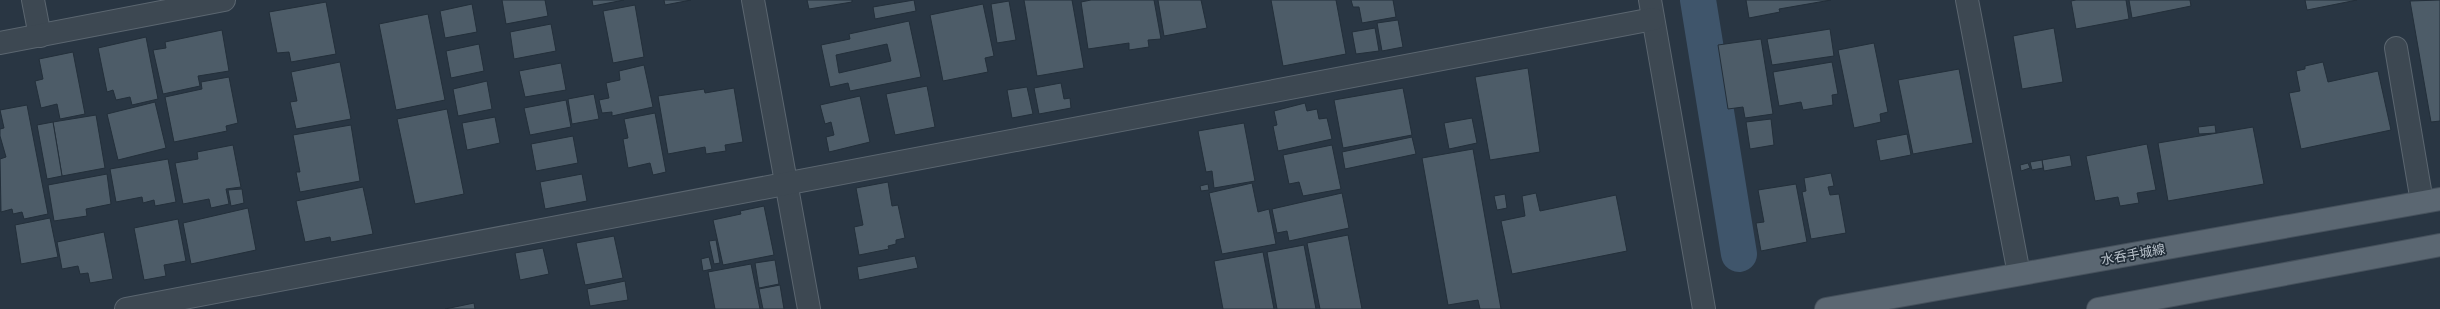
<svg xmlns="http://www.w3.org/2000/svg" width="2440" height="309" viewBox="0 0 2440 309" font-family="Barlow,'Noto Sans JP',sans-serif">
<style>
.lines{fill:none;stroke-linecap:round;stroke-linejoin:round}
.canal{stroke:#3f556b;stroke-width:36}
.building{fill:#4d5c68;stroke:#232f3a;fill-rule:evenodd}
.minor-casing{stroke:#5b6670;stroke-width:24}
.major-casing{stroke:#46515c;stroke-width:24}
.minor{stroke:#3d4852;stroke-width:22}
.major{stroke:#5b6772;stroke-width:22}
.labels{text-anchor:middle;stroke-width:3.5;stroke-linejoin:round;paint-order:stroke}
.street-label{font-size:13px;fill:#bac3cc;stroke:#212d38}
</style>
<rect width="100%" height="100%" fill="#293643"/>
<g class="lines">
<path class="canal" d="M1698,0L1739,254"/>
</g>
<g class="building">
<path d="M502,0H545L548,16L506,24Z"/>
<path d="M592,0H624L593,6Z"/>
<path d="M664,0H691L665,5Z"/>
<path d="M807,0H852V2L809,9Z"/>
<path d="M914,0L916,11L875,19L873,7Z"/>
<path d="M1024,0H1072L1084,68L1037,76Z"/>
<path d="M1091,0H1154L1161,39L1148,40L1149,47L1129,50V43L1088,49L1081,2Z"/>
<path d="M1158,0H1201L1207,28L1164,36Z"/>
<path d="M1271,0H1336L1346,54L1283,66Z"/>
<path d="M1351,0H1393L1396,17L1362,23L1359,7H1353Z"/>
<path d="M1746,0H1831L1779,9L1780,12L1749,18Z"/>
<path d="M2076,0H2126L2129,19L2076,29L2071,1Z"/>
<path d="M2129,0H2190L2191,6L2132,18Z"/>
<path d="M2305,0H2357L2307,10Z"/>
<path d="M2440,0V121L2431,122L2410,1Z"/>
<path d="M1009,1L1016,40L997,43L991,4Z"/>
<path d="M326,2L336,54L291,62L289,52L277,53L269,12Z"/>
<path d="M472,4L477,32L445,38L440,11Z"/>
<path d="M983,4L994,56L985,58L988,72L943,81L930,15Z"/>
<path d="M635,5L644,57L613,63L603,11Z"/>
<path d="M428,14L445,100L396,110L379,24Z"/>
<path d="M1398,20L1403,47L1382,51L1377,23Z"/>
<path d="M909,21L921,77L850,91L848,83L830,87L821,45L850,39L849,34ZM887,44L891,61L839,73L836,55Z"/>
<path d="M551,24L556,51L514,59L510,32Z"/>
<path d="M1375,28L1379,51L1356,54L1352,32Z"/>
<path d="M2054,28L2063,82L2022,89L2013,36Z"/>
<path d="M1830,29L1834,56L1772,65L1767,39Z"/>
<path d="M222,30L229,71L198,76L200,86L163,94L153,50L166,48L165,42Z"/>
<path d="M146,37L158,99L132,105L130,97L116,100L113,90L107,92L98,48Z"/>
<path d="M1761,39L1773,114L1745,118L1743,107L1728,109L1718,45Z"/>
<path d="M1874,43L1888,112L1880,114L1881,122L1854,128L1838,50Z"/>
<path d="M479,44L484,71L451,78L446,51Z"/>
<path d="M73,52L85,114L60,119L57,104L41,108L35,81L43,79L39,59Z"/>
<path d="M340,62L351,119L296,129L290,102L297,101L291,72Z"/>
<path d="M1832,62L1838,94L1832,95L1833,105L1803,110L1801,102L1779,106L1773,72Z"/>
<path d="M2323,62L2328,82L2378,71L2391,130L2301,149L2289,93L2300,91L2296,71L2305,69V66Z"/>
<path d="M561,63L566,90L525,97L519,71Z"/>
<path d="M644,65L653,107L612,116V112L602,113L599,100L609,98L606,83L620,80L619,71Z"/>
<path d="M1528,68L1540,152L1490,160L1475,77Z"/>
<path d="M1959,69L1973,143L1913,154L1898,80Z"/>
<path d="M229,77L238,123L226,126L227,131L174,142L165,97L202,89L201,82Z"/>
<path d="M487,81L492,109L458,116L453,89Z"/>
<path d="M1061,83L1064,99L1070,98L1071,108L1039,114L1034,88Z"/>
<path d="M927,86L935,127L895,135L886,94Z"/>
<path d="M1027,87L1033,114L1012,118L1007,90Z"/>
<path d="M734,88L743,142L725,145L726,151L706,154L705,147L668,154L658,96L704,89L705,93Z"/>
<path d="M1403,88L1412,135L1343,148L1334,100Z"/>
<path d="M594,94L599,119L572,124L568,99Z"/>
<path d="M860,96L870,142L829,152L826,137L834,135L831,122L825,124L820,105Z"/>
<path d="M566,100L571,127L530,135L524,108Z"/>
<path d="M155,102L166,148L118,160L107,114Z"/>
<path d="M1305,103L1307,111L1317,109L1319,119L1327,118L1332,139L1278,151L1273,126L1277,125L1274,111Z"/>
<path d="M27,105L48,214L24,219L22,212L13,214L12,209L1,212L0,159L6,157L0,136V129L4,128L0,110Z"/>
<path d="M447,109L464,194L415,204L397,119Z"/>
<path d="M655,113L666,172L653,175L650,163L628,168L623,139L628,138L624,119Z"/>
<path d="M96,115L105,168L62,176L53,122Z"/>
<path d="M495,117L500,143L467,150L462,123Z"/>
<path d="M1472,118L1477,143L1449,149L1444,123Z"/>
<path d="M1771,119L1774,145L1750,149L1746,122Z"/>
<path d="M53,122L62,176L47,179L37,125Z"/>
<path d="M1244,123L1255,181L1214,188L1212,171L1206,172L1198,131Z"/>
<path d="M351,125L360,181L300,192L296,172H300L293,135Z"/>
<path d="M2215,125L2216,133L2199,134L2198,127Z"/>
<path d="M2253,127L2264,184L2168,201L2158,143Z"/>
<path d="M1907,134L1911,155L1880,161L1876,140Z"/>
<path d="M573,136L578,163L536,171L531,144Z"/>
<path d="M1412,137L1416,154L1345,169L1342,152Z"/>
<path d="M2147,144L2156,190L2137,193L2139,203L2120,206L2118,197L2095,201L2086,156Z"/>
<path d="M233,145L241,187L226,189L229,204L211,208L209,199L183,204L175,163L198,159L197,152Z"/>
<path d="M1332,145L1341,189L1303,196L1299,182L1289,184L1283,155Z"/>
<path d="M1473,149L1501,309H1480L1478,300L1448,305L1422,158Z"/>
<path d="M2070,155L2072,166L2044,171L2042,160Z"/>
<path d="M168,159L176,202L155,206L154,200L143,203L142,197L116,202L110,169Z"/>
<path d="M2042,160L2043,168L2032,170L2030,162Z"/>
<path d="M2028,163L2030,168L2021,171L2020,165Z"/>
<path d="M1831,173L1834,186L1828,187L1830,195L1839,194L1846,233L1811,239L1802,192L1806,191L1804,178Z"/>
<path d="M107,174L111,204L86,209L87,216L54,221L48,185Z"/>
<path d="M582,174L587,201L545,209L540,182Z"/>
<path d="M888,182L892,206L898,205L905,238L896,240V244L888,246L889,249L859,255L854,227L863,225L856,188Z"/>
<path d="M1252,183L1258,212L1269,209L1276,244L1222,254L1209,193Z"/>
<path d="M1208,184L1209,190L1201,191L1200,186Z"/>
<path d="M1796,184L1807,242L1761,251L1756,223L1764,222L1758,190Z"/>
<path d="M363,187L373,234L331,242L330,237L305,242L296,201Z"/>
<path d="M242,189L244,203L231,206L228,190Z"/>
<path d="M1342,193L1349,228L1289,241L1287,231L1277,233L1272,209Z"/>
<path d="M1536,193L1540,211L1616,195L1627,251L1512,274L1501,221L1525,216L1522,196Z"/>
<path d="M1505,194L1507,208L1497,210L1494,196Z"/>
<path d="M764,206L774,255L723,265L713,220L741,214L740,211Z"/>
<path d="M248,208L256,250L191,264L183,223Z"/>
<path d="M50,218L58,257L21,264L15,225Z"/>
<path d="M178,219L186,261L164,265L166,276L144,280L134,228Z"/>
<path d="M104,232L113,279L90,283L88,273L80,274L78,266L62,269L57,242Z"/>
<path d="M1348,235L1362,309H1320L1307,243Z"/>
<path d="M614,236L623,278L585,285L576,243Z"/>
<path d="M716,240L720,263L714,264L709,241Z"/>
<path d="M1304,245L1316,309H1277L1267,252Z"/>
<path d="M543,248L549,274L520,280L515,253Z"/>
<path d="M1263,252L1274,309H1223L1214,261Z"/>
<path d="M915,256L918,268L859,280L857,267Z"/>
<path d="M709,257L712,269L703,271L701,259Z"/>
<path d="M775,260L779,284L759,288L755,263Z"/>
<path d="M751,264L760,309H715L708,272Z"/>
<path d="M625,281L628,300L590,306L587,289Z"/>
<path d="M780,285L784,309H763L759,289Z"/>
<path d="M474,303L475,309H445Z"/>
</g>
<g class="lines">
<g class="minor-casing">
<g id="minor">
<path d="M33,0L40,36"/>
<path d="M753,0L809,309"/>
<path d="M1650,0L1704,309"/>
<path d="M1967,0L2019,274"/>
<path d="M0,43L224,0"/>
<path d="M2396,48L2422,202"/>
<path d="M126,309L1653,19"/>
</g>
</g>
<g class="major-casing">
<g id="major">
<path d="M1826,309L2440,199"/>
<path d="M2098,309L2440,245"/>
</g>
</g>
<use href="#minor" class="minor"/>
<use href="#major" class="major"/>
</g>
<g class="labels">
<g class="street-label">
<text transform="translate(2133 254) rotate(-10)" y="5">水呑手城線</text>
</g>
</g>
</svg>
